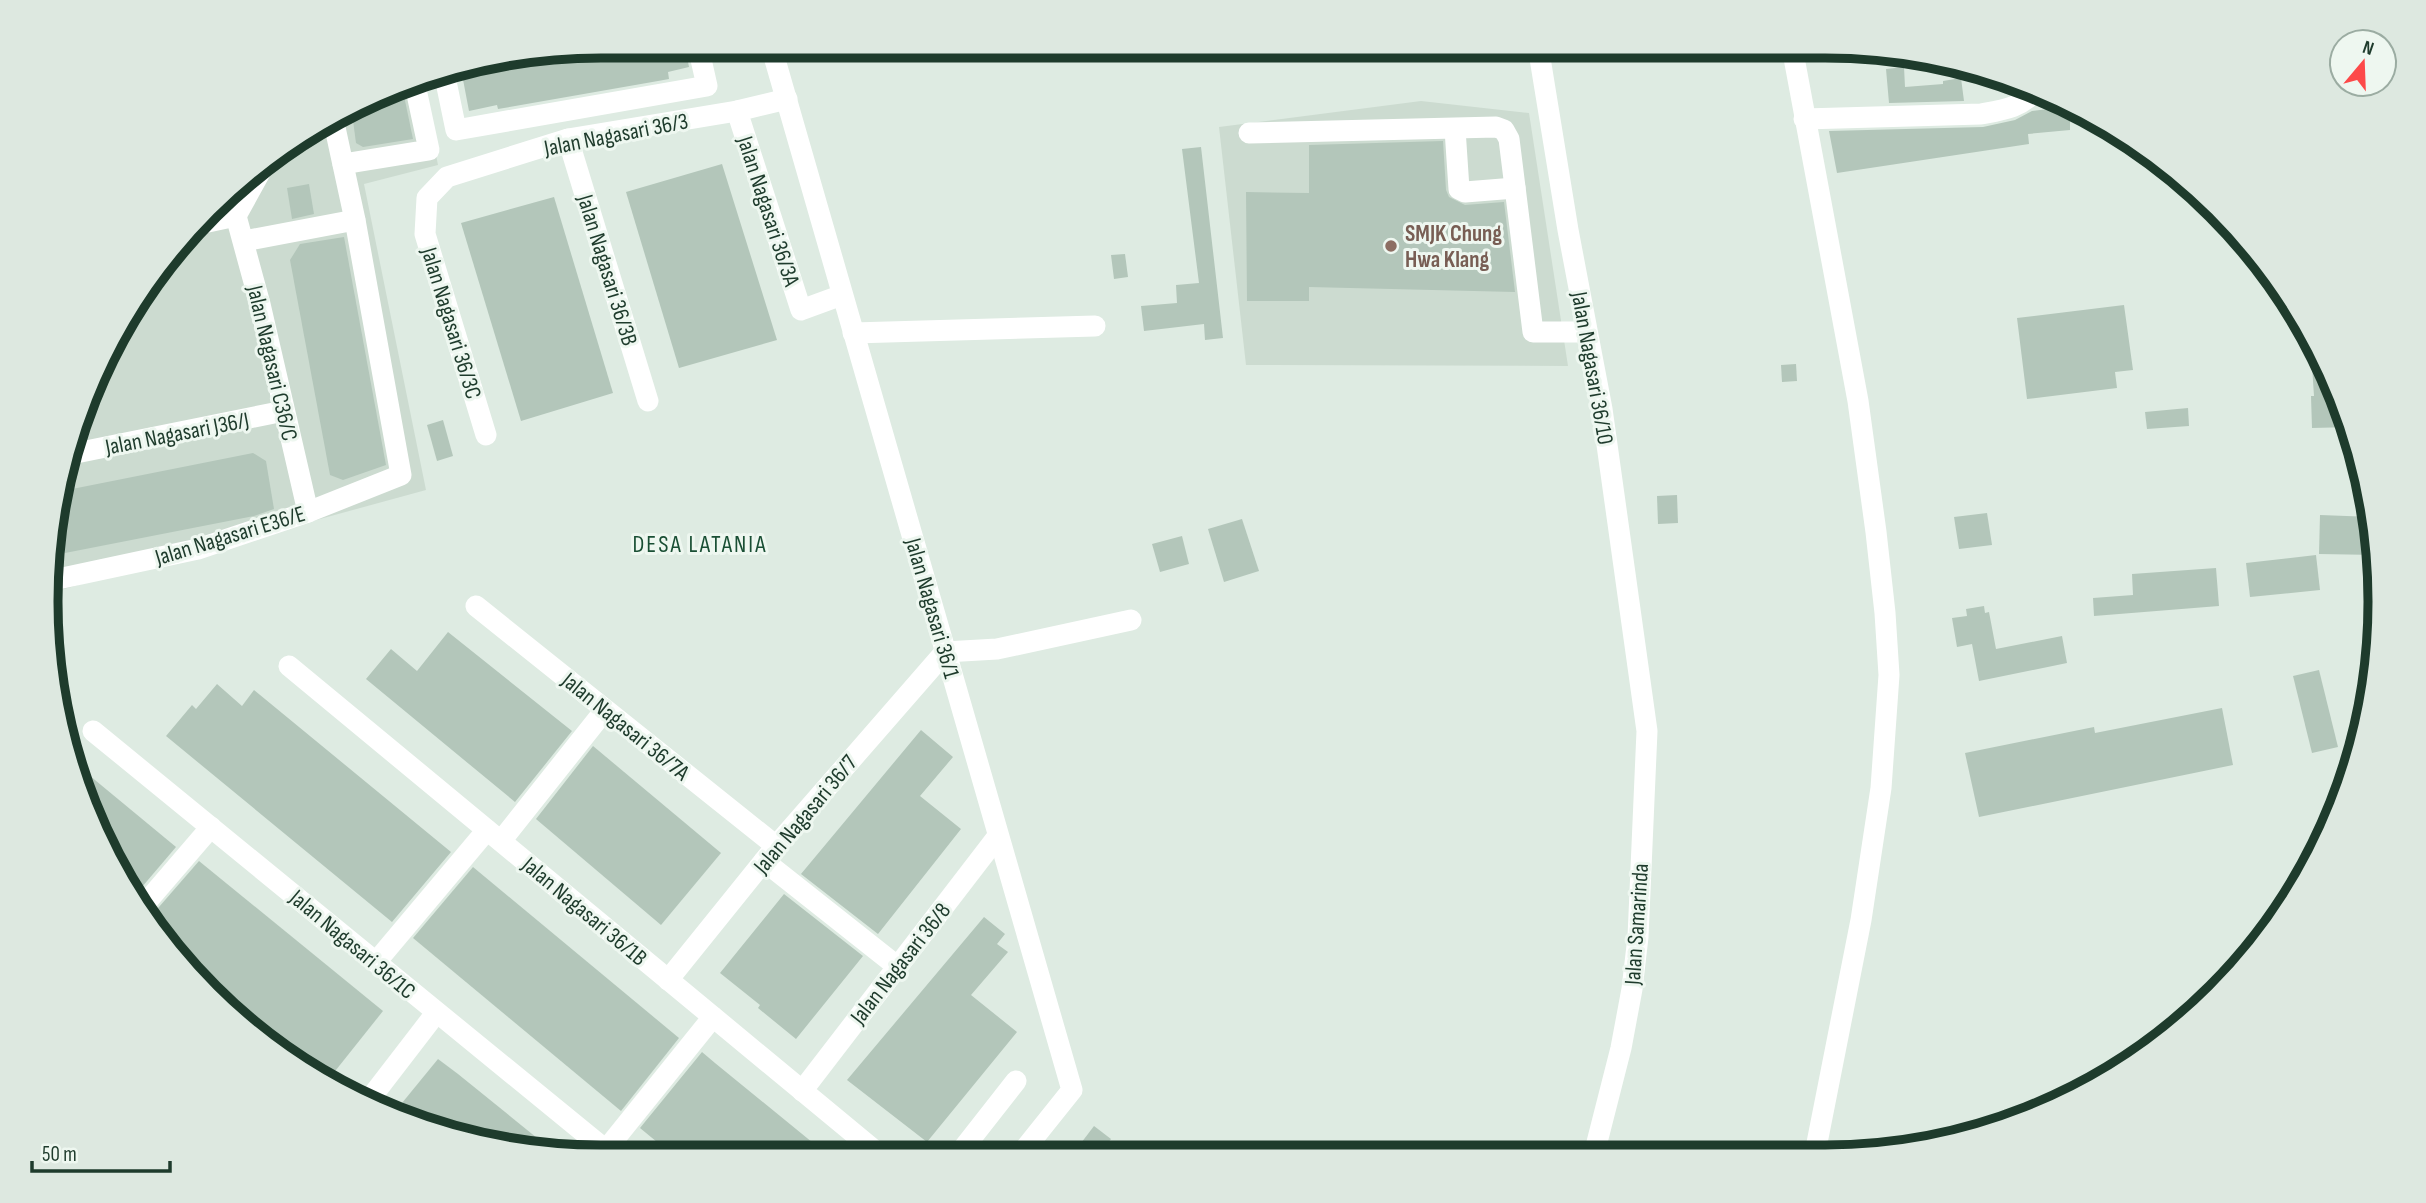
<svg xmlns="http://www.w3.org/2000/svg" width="2426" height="1203" viewBox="0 0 2426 1203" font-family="'Sofia Sans Condensed',sans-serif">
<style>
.built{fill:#ccdbd0}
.building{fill:#b3c6ba}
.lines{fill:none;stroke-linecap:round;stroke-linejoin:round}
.minor{stroke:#fff;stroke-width:21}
.education-dot{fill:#8d6e63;stroke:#eef7f0;stroke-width:2.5}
.labels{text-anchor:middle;stroke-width:6;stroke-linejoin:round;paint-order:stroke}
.street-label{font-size:23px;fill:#1e3b2c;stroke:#eef7f0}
.education-label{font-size:23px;font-weight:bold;fill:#785e54;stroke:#eef7f0;text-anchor:start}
.neighbourhood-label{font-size:24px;letter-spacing:2px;fill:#194f34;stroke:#eef7f0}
.rim{fill:none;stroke:#1e3b2c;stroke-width:9}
</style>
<rect width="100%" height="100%" fill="#deebe2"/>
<g class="built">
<path d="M420,76L438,165L364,184L426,490L53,592L56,493L120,323L183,235L263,161Z"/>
<path d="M1421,101L1529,113L1568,366L1246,365L1219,127Z"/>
</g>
<g class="building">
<path d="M601,46H640L641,49L657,46H685L689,67L668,72L669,79L658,81L498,109L497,105L469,111L461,69Z"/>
<path d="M1904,67L1905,87L1943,84V81L1961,78L1964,101L1889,103L1886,69Z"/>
<path d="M402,86L413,139L363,147L356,143L352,113Z"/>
<path d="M2048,94L2070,103V130L2028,134L2029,144L1837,173L1829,131L1983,127L2015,120L2032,111L2048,109Z"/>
<path d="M1443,141L1446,190L1449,197L1465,205L1504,202L1515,292L1309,287V301H1247L1246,192L1309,193V145Z"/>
<path d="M1201,147L1223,338L1205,340L1204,324L1144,331L1141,306L1177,303L1176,285L1199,283L1182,149Z"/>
<path d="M722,164L777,340L679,368L626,192Z"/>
<path d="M309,184L314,214L292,219L287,188Z"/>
<path d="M554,197L613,393L521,421L461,223Z"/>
<path d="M344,237L386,465L343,480L330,475L290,260L300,244Z"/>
<path d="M1125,254L1128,277L1114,279L1111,255Z"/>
<path d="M2124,305L2133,370L2115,372L2117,388L2027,399L2017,318Z"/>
<path d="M2310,335H2311L2352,427L2312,428L2311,396H2314Z"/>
<path d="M1796,364L1797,381L1782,382L1781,365Z"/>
<path d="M2188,408L2189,426L2147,429L2145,412Z"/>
<path d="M443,420L453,456L437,461L427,425Z"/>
<path d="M253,453L266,461L274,509L254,516L65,553L56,511V504L62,491Z"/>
<path d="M1677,495L1678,523L1658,524L1657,496Z"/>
<path d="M1987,513L1992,545L1959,549L1954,517Z"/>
<path d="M2320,515L2373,517L2377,555L2319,554Z"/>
<path d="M1242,519L1259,571L1224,582L1208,529Z"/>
<path d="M1182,536L1189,564L1160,572L1152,544Z"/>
<path d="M2316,555L2320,590L2250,597L2246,563Z"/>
<path d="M2216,568L2219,606L2094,616L2093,598L2133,595L2132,574Z"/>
<path d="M1984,606L1985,613L1989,612L1996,649L2062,636L2067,663L1979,681L1972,644L1957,647L1952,618L1967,616L1966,609Z"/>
<path d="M448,632L572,731L515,802L366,679L391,649L417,671Z"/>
<path d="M2319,670L2338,747L2312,753L2293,676Z"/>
<path d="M217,684L242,706L254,690L451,852L392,922L166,736L192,705L196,709Z"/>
<path d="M2222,708L2233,765L1979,817L1965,753L2094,727L2095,733Z"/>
<path d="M921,730L953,757L920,796L961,829L878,934L801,874Z"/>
<path d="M593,746L721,853L661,925L536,819Z"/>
<path d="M78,766L176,847L136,894L103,847Z"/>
<path d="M199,861L383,1011L328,1080L248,1023L199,982L152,915Z"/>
<path d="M473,867L679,1038L621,1111L413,938Z"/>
<path d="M784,894L863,956L796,1039L758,1008L760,1005L720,973Z"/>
<path d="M984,917L1005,934L997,944L1008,952L971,995L1017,1032L927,1142L847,1080Z"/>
<path d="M702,1052L715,1063L829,1156H674L640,1128Z"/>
<path d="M438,1059L458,1074L558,1155L458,1139L393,1114Z"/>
<path d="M1094,1126L1111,1139L1099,1155H1072Z"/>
</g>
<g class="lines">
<g class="minor">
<path d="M771,46L1072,1090L1020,1155"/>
<path d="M1538,46L1568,230L1602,409L1647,731L1638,937L1632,989L1621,1048L1594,1154"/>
<path d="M1792,47L1858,401L1876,532L1885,613L1889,675L1881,788L1861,920L1815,1153"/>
<path d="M444,72L456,130L707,86L698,46"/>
<path d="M737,111L801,310L842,295"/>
<path d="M1804,119L1981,114C2003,110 2021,108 2036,90"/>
<path d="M334,123L355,220"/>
<path d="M1455,129L1459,189L1465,192L1515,188"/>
<path d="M1249,133L1496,127L1504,130L1509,139L1533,332H1586"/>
<path d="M568,139L648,401"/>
<path d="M343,164L429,150L414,80"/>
<path d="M236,216L260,304L308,512"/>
<path d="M194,225L236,216L268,158"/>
<path d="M853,333L1095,326"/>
<path d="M486,435L425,234L427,198L447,177L568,139L737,111L787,99"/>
<path d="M71,454L284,411"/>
<path d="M53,580L198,549L308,512L401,475L355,220L244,241"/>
<path d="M476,606L776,846"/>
<path d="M289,666L880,1155"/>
<path d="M93,731L613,1156"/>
<path d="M501,841L605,710"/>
<path d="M764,861L898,967"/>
<path d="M144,905L211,827"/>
<path d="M376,962L487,830"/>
<path d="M668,980L776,846L945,652L997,649L1131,620"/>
<path d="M802,1091L998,836"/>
<path d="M366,1104L436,1013"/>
<path d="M958,1155L1016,1081"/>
<path d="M601,1156L713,1017"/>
</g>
</g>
<circle class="education-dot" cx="1391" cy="246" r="7"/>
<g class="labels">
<g class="street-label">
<text transform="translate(616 134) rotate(-11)" y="8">Jalan Nagasari 36/3</text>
<text transform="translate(769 211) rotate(72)" y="8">Jalan Nagasari 36/3A</text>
<text transform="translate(608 270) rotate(73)" y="8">Jalan Nagasari 36/3B</text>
<text transform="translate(452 323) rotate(73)" y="8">Jalan Nagasari 36/3C</text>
<text transform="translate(273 363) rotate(77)" y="8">Jalan Nagasari C36/C</text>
<text transform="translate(1593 368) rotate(80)" y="8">Jalan Nagasari 36/10</text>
<text transform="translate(177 433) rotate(-11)" y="8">Jalan Nagasari J36/J</text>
<text transform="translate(230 535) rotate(-17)" y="8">Jalan Nagasari E36/E</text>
<text transform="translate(933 608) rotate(74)" y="8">Jalan Nagasari 36/1</text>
<text transform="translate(626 726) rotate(39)" y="8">Jalan Nagasari 36/7A</text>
<text transform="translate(805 814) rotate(-50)" y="8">Jalan Nagasari 36/7</text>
<text transform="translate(585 911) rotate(40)" y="8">Jalan Nagasari 36/1B</text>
<text transform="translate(1636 924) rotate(-86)" y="8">Jalan Samarinda</text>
<text transform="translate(353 944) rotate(40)" y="8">Jalan Nagasari 36/1C</text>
<text transform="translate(900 963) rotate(-52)" y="8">Jalan Nagasari 36/8</text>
</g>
<g class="education-label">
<text x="1405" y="241">SMJK Chung<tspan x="1405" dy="26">Hwa Klang</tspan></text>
</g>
<g class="neighbourhood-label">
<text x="700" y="552">DESA LATANIA</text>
</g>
</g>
<path d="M0 0H2426V1203H0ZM601 58H1825A543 543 0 0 1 2368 601V602A543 543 0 0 1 1825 1145H601A543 543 0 0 1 58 602V601A543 543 0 0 1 601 58Z" fill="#dde8e0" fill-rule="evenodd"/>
<path class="rim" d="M601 58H1825A543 543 0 0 1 2368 601V602A543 543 0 0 1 1825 1145H601A543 543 0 0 1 58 602V601A543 543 0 0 1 601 58Z"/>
<g transform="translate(2363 63) rotate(19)"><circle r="33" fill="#eef7f0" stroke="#9baca2" stroke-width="2"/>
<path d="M0-5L12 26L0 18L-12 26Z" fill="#fd4949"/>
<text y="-10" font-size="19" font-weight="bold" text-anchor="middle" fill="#1e3b2c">N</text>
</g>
<path d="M32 1161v10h138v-10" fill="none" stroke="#1e3b2c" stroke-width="3.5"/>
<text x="42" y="1161" font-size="21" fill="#1e3b2c" stroke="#eef7f0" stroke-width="5" paint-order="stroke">50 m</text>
</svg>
